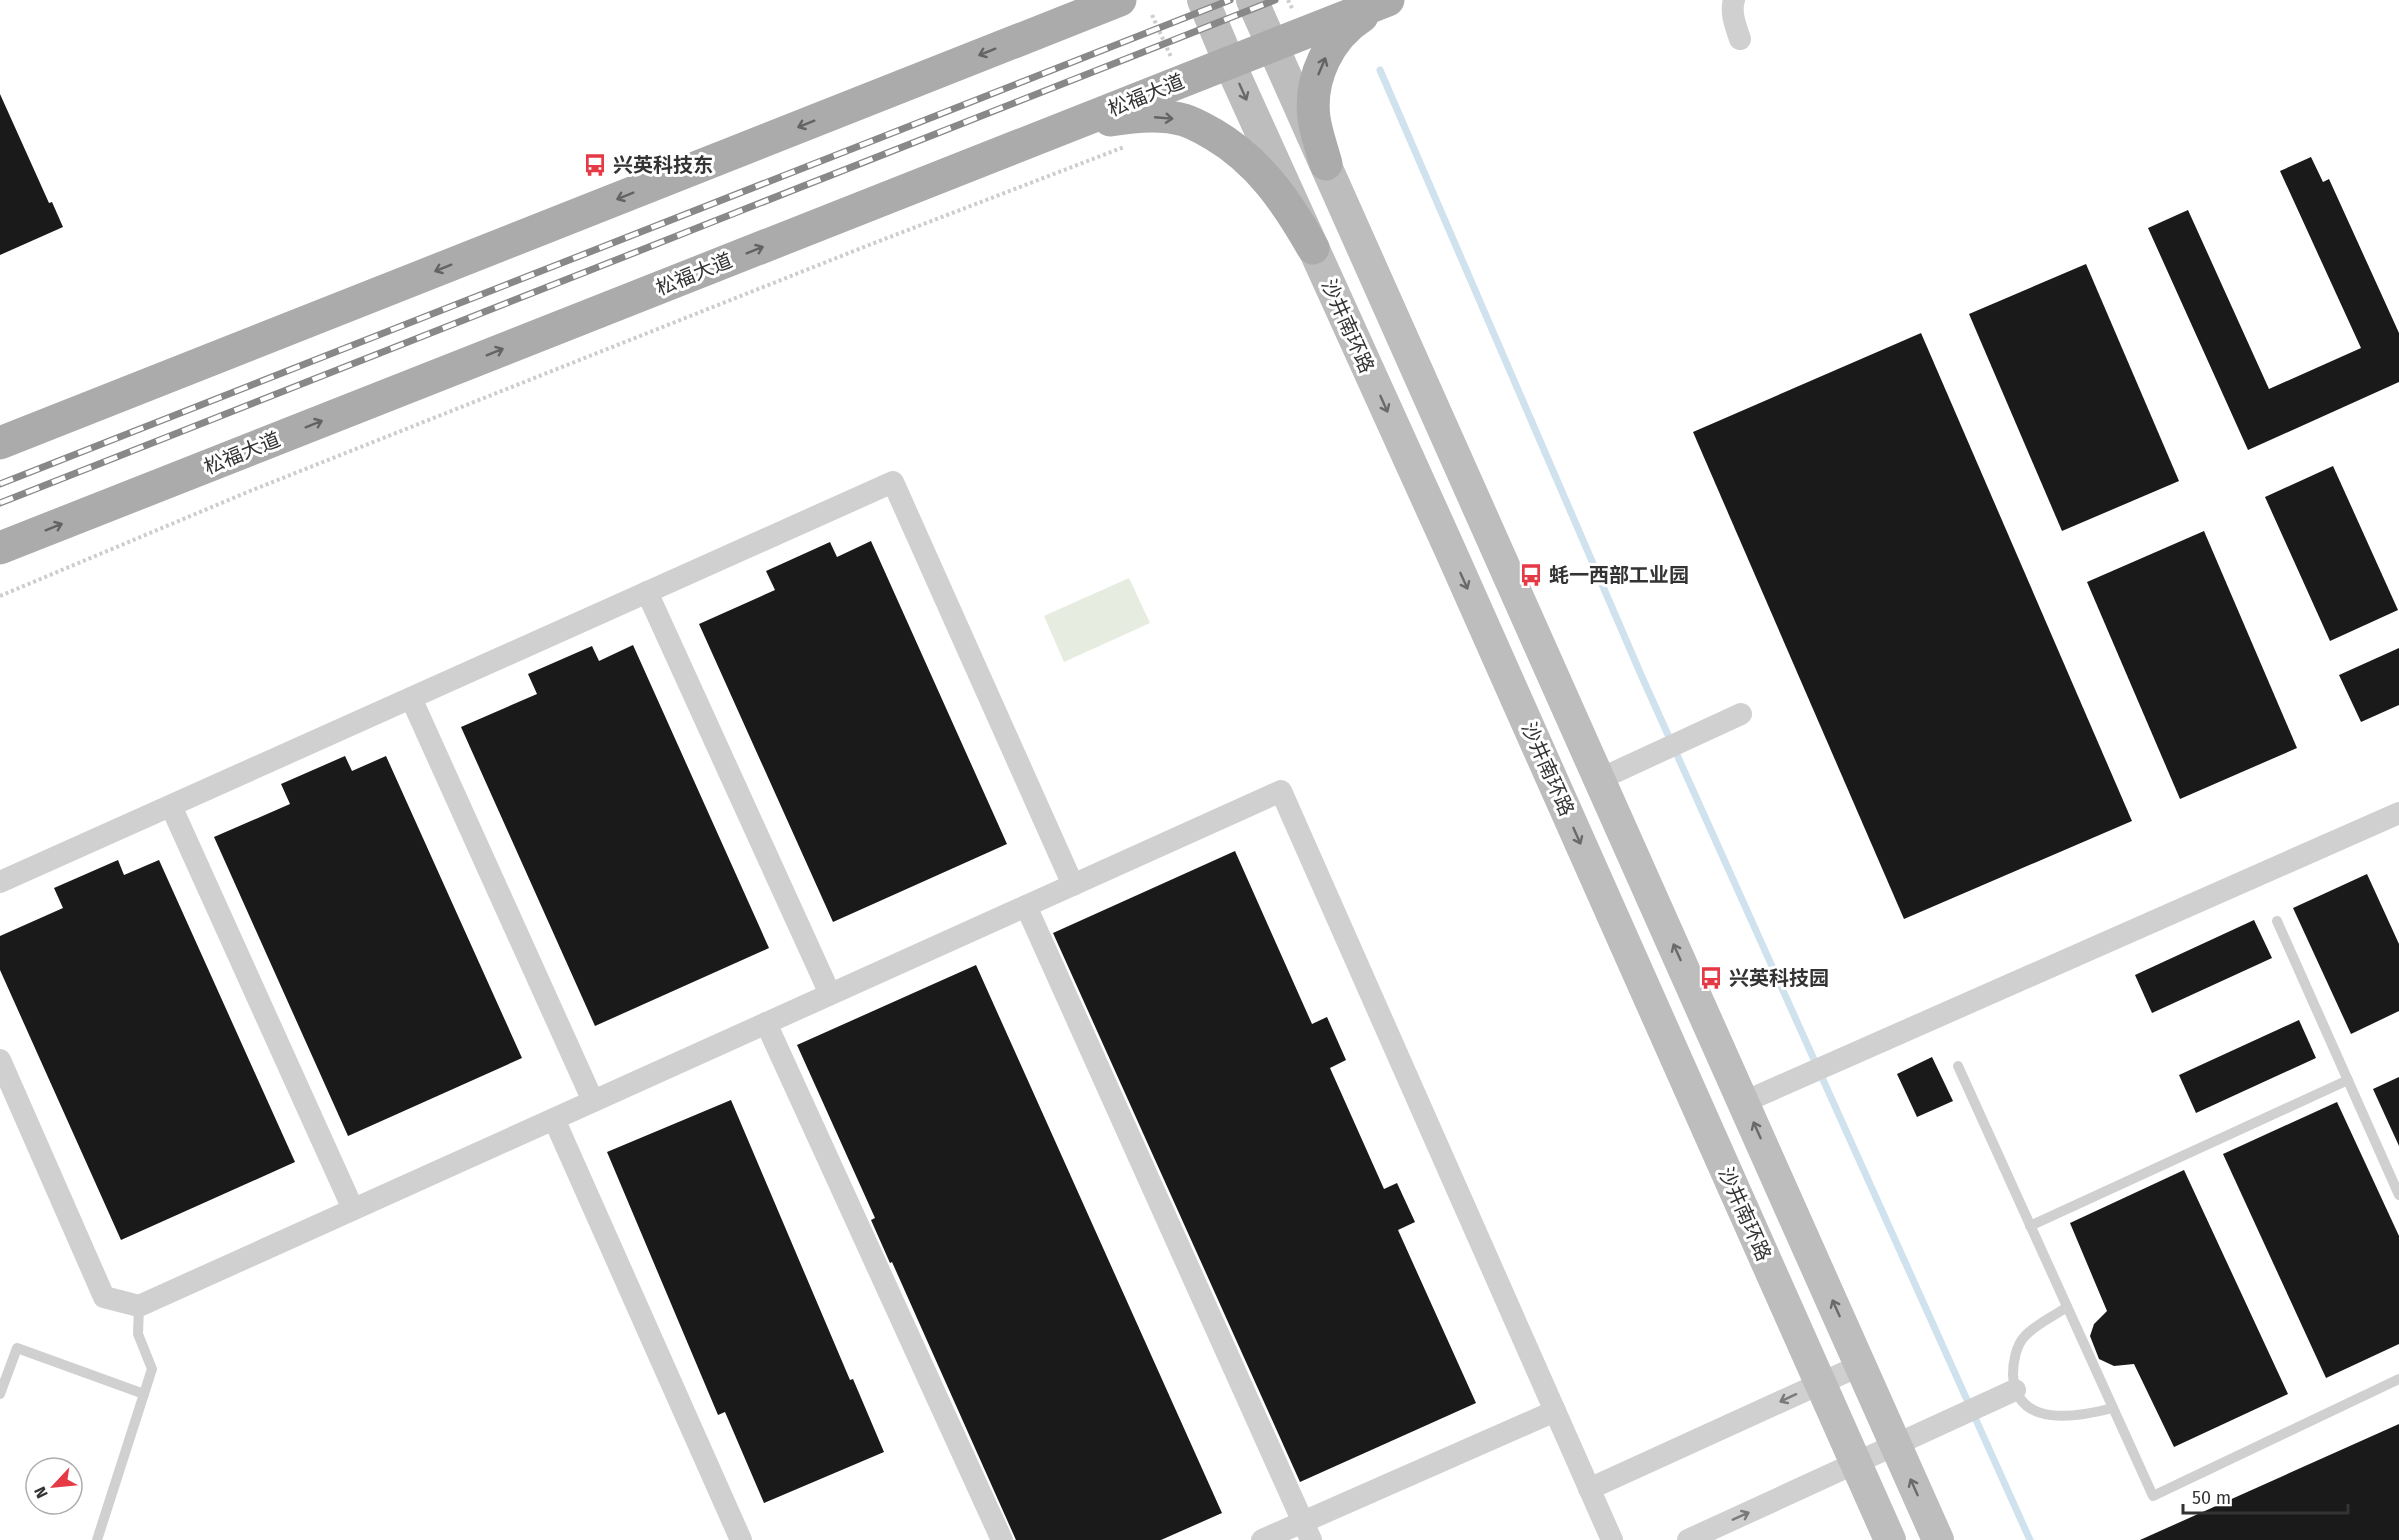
<svg xmlns="http://www.w3.org/2000/svg" width="2399" height="1540" viewBox="0 0 2399 1540" font-family="'Fira Sans','Noto Sans SC',sans-serif">
<style>
.green{fill:#e6ecdf}
.lines{fill:none;stroke-linecap:round;stroke-linejoin:round}
.stream{stroke:#cfe2ee;stroke-width:7}
.building{fill:#1a1a1a}
.path{stroke:#cdcdcd;stroke-width:4;stroke-dasharray:3 3;stroke-linecap:butt}
.service{stroke:#d0d0d0;stroke-width:10}
.minor{stroke:#d0d0d0;stroke-width:22}
.secondary{stroke:#bdbdbd;stroke-width:32}
.primary{stroke:#ababab;stroke-width:33}
.rail-casing{stroke:#888;stroke-width:7}
.rail{stroke:#fff;stroke-width:4.5;stroke-dasharray:14;stroke-linecap:butt}
.oneway{stroke:#636363}
.oneway2{stroke:#6a6a6a}
.oneway3{stroke:#7a7a7a}
.labels{text-anchor:middle;stroke-width:6;stroke-linejoin:round;paint-order:stroke}
.street-label{font-size:20px;fill:#333;stroke:#fff}
.poi-label{font-size:20px;font-weight:bold;fill:#333;stroke:#fff;text-anchor:start}
</style>
<rect width="100%" height="100%" fill="#fff"/>
<path class="green" d="M1129,578L1150,623L1064,662L1044,616Z"/>
<g class="lines">
<path class="stream" d="M1380,70L1642,677L2030,1540"/>
</g>
<g class="building">
<path d="M0,94L49,203L52,202L63,227L0,255Z"/>
<path d="M2311,157L2323,182L2329,179L2399,333V382L2248,450L2148,228L2188,210L2269,389L2361,348L2280,171Z"/>
<path d="M2086,264L2179,481L2062,531L1969,314Z"/>
<path d="M1921,333L2132,821L1904,919L1693,432Z"/>
<path d="M2333,466L2398,610L2330,641L2265,497Z"/>
<path d="M2204,531L2297,748L2180,799L2087,582Z"/>
<path d="M871,541L1007,844L833,922L699,624L775,590L766,571L830,542L837,557Z"/>
<path d="M633,645L769,948L595,1026L461,727L537,694L528,674L592,646L599,661Z"/>
<path d="M2399,648V705L2361,722L2339,675Z"/>
<path d="M345,756L352,771L386,756L522,1058L348,1136L214,837L290,804L281,784Z"/>
<path d="M1235,851L1312,1024L1327,1017L1346,1060L1330,1068L1384,1189L1397,1183L1415,1222L1398,1230L1476,1403L1300,1482L1053,933Z"/>
<path d="M118,860L124,875L159,860L295,1162L121,1240L0,970V936L63,908L54,888Z"/>
<path d="M2367,874L2399,944V1011L2351,1034L2293,908Z"/>
<path d="M2254,920L2272,958L2152,1013L2135,975Z"/>
<path d="M976,965L1222,1513L1161,1540H1016L892,1262L890,1263L871,1220L875,1218L797,1045Z"/>
<path d="M2299,1020L2316,1058L2196,1113L2179,1075Z"/>
<path d="M1932,1057L1953,1101L1917,1117L1897,1074Z"/>
<path d="M2399,1077V1146L2373,1089Z"/>
<path d="M731,1100L850,1380L853,1379L884,1452L764,1503L725,1412L718,1415L607,1152Z"/>
<path d="M2337,1102L2399,1236V1344L2326,1378L2223,1154Z"/>
<path d="M2184,1170L2288,1394L2174,1447L2134,1364L2114,1366L2099,1359L2090,1336L2094,1324L2107,1311L2070,1223Z"/>
<path d="M2399,1424V1540H2140Z"/>
</g>
<g class="lines">
<g class="path">
<path d="M1288,0L1293,10"/>
<path d="M1152,15L1171,57"/>
<path d="M0,596L250,491L869,245L1124,147"/>
</g>
<g class="service">
<path d="M2277,921L2399,1195"/>
<path d="M1958,1066L2153,1496L2399,1379"/>
<path d="M2030,1226L2348,1080"/>
<path d="M2067,1307C2054,1316 2036,1324 2025,1336C2016,1345 2013,1362 2013,1375C2016,1429 2078,1417 2113,1408"/>
<path d="M0,1394L17,1348L144,1394"/>
<path d="M97,1540L152,1369L138,1334L139,1306"/>
</g>
<g class="minor">
<path d="M1734,0C1730,13 1736,27 1740,39"/>
<path d="M647,592L830,994"/>
<path d="M411,698L593,1101"/>
<path d="M1600,779L1741,714"/>
<path d="M171,806L353,1209"/>
<path d="M0,882L893,482L1073,885"/>
<path d="M1026,906L1311,1540"/>
<path d="M766,1023L1002,1540"/>
<path d="M0,1060L104,1297L139,1306L1281,791L1612,1540"/>
<path d="M1744,1102L2399,813"/>
<path d="M554,1119L741,1540"/>
<path d="M1589,1489L1861,1365"/>
<path d="M1262,1540L1555,1411"/>
<path d="M1688,1540L2015,1390"/>
</g>
<g class="secondary">
<path d="M1203,0L1229,62L1451,552L1890,1540"/>
<path d="M1252,0L1938,1540"/>
</g>
<g class="primary">
<path d="M1110,120C1133,116 1161,113 1184,120C1194,123 1204,129 1213,134C1259,161 1287,202 1313,248"/>
<path d="M1326,164C1322,149 1316,133 1314,118C1309,78 1329,37 1362,16"/>
<path d="M0,443L1120,0"/>
<path d="M0,548L1388,0"/>
</g>
<g class="rail-casing">
<g id="rail">
<path d="M0,484L1230,0"/>
<path d="M0,503L1275,0"/>
</g>
</g>
<use href="#rail" class="rail"/>
</g>
<defs><path id="oneway-shaft" d="M-6 0H5M1.5-3L5.5 0L1.5 3" fill="none" stroke-width="1.6" stroke-linecap="round" stroke-linejoin="round" transform="scale(1.5)"/></defs>
<g class="oneway">
<use href="#oneway-shaft" transform="translate(987 52) rotate(158)"/>
<use href="#oneway-shaft" transform="translate(1322 66) rotate(-67)"/>
<use href="#oneway-shaft" transform="translate(1164 118) rotate(5)"/>
<use href="#oneway-shaft" transform="translate(806 124) rotate(158)"/>
<use href="#oneway-shaft" transform="translate(625 196) rotate(158)"/>
<use href="#oneway-shaft" transform="translate(755 250) rotate(-22)"/>
<use href="#oneway-shaft" transform="translate(443 268) rotate(158)"/>
<use href="#oneway-shaft" transform="translate(495 352) rotate(-22)"/>
<use href="#oneway-shaft" transform="translate(314 424) rotate(-22)"/>
<use href="#oneway-shaft" transform="translate(54 527) rotate(-22)"/>
</g>
<g class="oneway2">
<use href="#oneway-shaft" transform="translate(1243 92) rotate(66)"/>
<use href="#oneway-shaft" transform="translate(1384 404) rotate(66)"/>
<use href="#oneway-shaft" transform="translate(1464 581) rotate(66)"/>
<use href="#oneway-shaft" transform="translate(1577 836) rotate(66)"/>
<use href="#oneway-shaft" transform="translate(1677 952) rotate(-114)"/>
<use href="#oneway-shaft" transform="translate(1757 1130) rotate(-114)"/>
<use href="#oneway-shaft" transform="translate(1836 1308) rotate(-114)"/>
<use href="#oneway-shaft" transform="translate(1914 1487) rotate(-114)"/>
</g>
<g class="oneway3">
<use href="#oneway-shaft" transform="translate(1788 1398) rotate(155)"/>
<use href="#oneway-shaft" transform="translate(1741 1516) rotate(-24)"/>
</g>
<defs>
<g id="bus-bare" transform="scale(1.8)"><path d="M-5-6H5V4H4V6H2V4H-2V6H-4V4H-5ZM-3.5-4V0h7V-4ZM-3.5 1.2v1.5H-2V1.2ZM2 1.2v1.5H3.5V1.2Z" fill="#e63946" stroke="#fff" stroke-width="2.5" paint-order="stroke"/></g>
</defs>
<g fill-rule="evenodd">
<use href="#bus-bare" x="595" y="165"/>
<use href="#bus-bare" x="1531" y="575"/>
<use href="#bus-bare" x="1711" y="978"/>
</g>
<g class="labels">
<g class="street-label">
<text transform="translate(1146 95) rotate(-22)" y="7">松福大道</text>
<text transform="translate(694 274) rotate(-22)" y="7">松福大道</text>
<text transform="translate(1348 326) rotate(66)" y="7">沙井南环路</text>
<text transform="translate(242 453) rotate(-22)" y="7">松福大道</text>
<text transform="translate(1548 769) rotate(66)" y="7">沙井南环路</text>
<text transform="translate(1745 1214) rotate(66)" y="7">沙井南环路</text>
</g>
<g class="poi-label">
<text x="613" y="172">兴英科技东</text>
<text x="1549" y="582">蚝一西部工业园</text>
<text x="1729" y="985">兴英科技园</text>
</g>
</g>
<g transform="translate(54 1486) rotate(244)"><circle r="28" fill="#ffffff" stroke="#adadad" stroke-width="1.5"/>
<path d="M0-4.5L10 22L0 15L-10 22Z" fill="#e63946"/>
<text y="-9" font-size="16" font-weight="bold" text-anchor="middle" fill="#333333">N</text>
</g>
<path d="M2183 1504v9h165v-9" fill="none" stroke="#333333" stroke-width="3"/>
<text x="2192" y="1504" font-size="18" fill="#333333" stroke="#ffffff" stroke-width="4.5" paint-order="stroke">50 m</text>
</svg>
